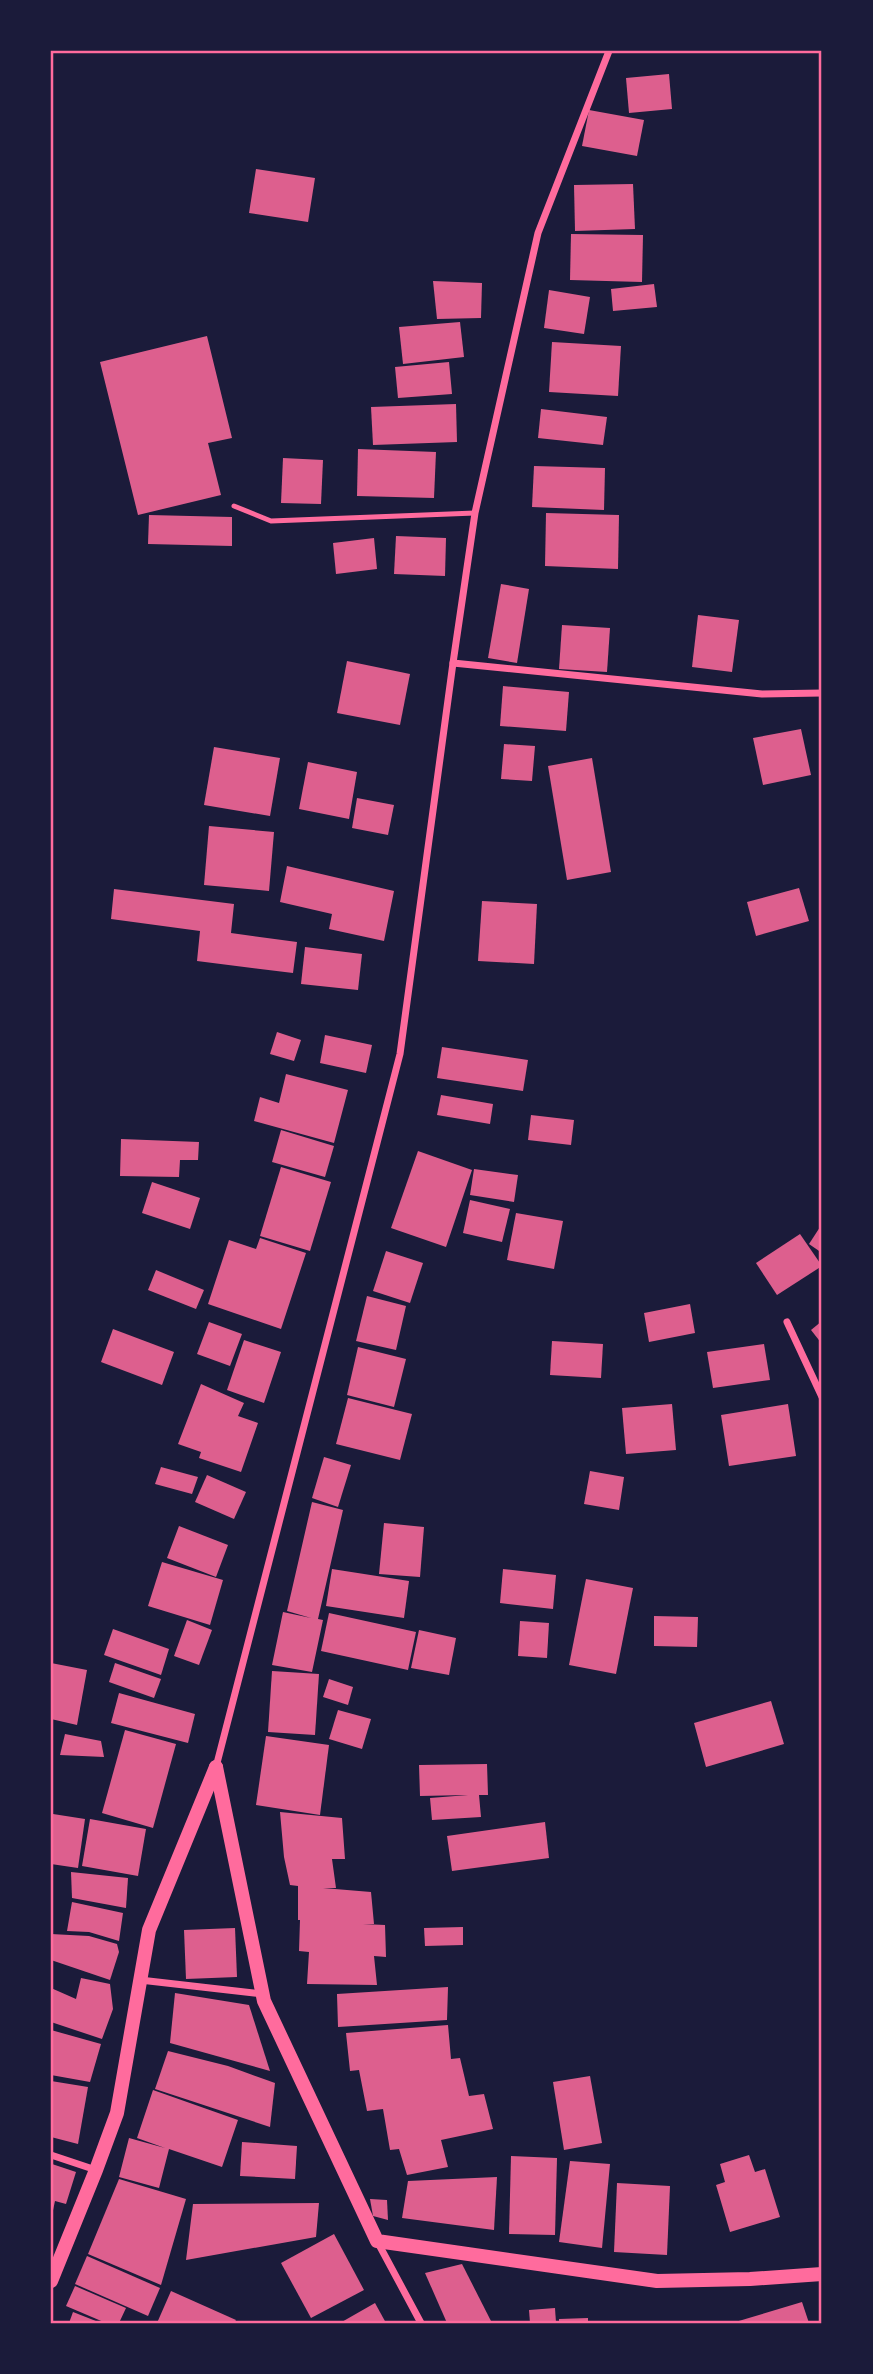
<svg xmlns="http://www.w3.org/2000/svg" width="873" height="2374" viewBox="0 0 873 2374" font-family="Quicksand,sans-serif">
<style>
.building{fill:#dd5f8e}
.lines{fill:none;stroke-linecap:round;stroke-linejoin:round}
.service{stroke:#ff6b9d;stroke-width:5}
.minor{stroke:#ff6b9d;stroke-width:7}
.secondary{stroke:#ff6b9d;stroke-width:14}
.neatline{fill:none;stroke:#ff6b9d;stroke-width:2.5}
</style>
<rect width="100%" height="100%" fill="#1b1b3a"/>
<g class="building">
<path d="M669,74L672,109L629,113L626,78Z"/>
<path d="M589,110L644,120L637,156L582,146Z"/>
<path d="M256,169L315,178L308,222L249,213Z"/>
<path d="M633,184L635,229L575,231L574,185Z"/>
<path d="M571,234L643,235L642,282L570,280Z"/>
<path d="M433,281L482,283L481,318L437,319Z"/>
<path d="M654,284L657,307L613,311L611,289Z"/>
<path d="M549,290L590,297L584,334L544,328Z"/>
<path d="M460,322L464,357L403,364L399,327Z"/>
<path d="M207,336L232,438L208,443L221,495L138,515L100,362Z"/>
<path d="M552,342L621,346L618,396L549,392Z"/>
<path d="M449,362L452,394L398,398L395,367Z"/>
<path d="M456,404L457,442L373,445L371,407Z"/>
<path d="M541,409L607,417L603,445L538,438Z"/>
<path d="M358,449L436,452L434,498L357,496Z"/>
<path d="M283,458L323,460L321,504L281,503Z"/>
<path d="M534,466L605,468L604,510L532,507Z"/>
<path d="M546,513L619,515L618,569L545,566Z"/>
<path d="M149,515L232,517V546L148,544Z"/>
<path d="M396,536L446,538L445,576L394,574Z"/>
<path d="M374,538L377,569L336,574L333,543Z"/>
<path d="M501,584L529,589L517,663L488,658Z"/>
<path d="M698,615L739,620L732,672L692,667Z"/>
<path d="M562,625L610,628L607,672L559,669Z"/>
<path d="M347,661L410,674L400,725L337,713Z"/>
<path d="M503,686L569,692L566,731L500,726Z"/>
<path d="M801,729L811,775L763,785L753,738Z"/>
<path d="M504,744L535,746L532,781L501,779Z"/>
<path d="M214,747L280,758L270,816L204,805Z"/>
<path d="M592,758L611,872L567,880L548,766Z"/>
<path d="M308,762L357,772L349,819L299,809Z"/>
<path d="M357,798L394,805L388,835L352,828Z"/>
<path d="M209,826L274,832L269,891L204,885Z"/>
<path d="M287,866L394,891L384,941L329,929L332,914L280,902Z"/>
<path d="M799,888L809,921L756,936L747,902Z"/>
<path d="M114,889L234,904L231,933L297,942L293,973L197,961L200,931L111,919Z"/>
<path d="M482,901L537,904L534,964L478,961Z"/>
<path d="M305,947L362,954L358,990L301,984Z"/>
<path d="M277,1032L301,1040L294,1061L270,1054Z"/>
<path d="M325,1035L372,1045L366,1073L320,1063Z"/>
<path d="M442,1047L528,1060L523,1091L437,1078Z"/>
<path d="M286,1074L348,1090L334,1143L254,1121L260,1097L279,1103Z"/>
<path d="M441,1095L493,1104L490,1124L437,1115Z"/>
<path d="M531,1115L574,1120L571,1145L528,1140Z"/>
<path d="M281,1130L334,1146L325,1177L272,1162Z"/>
<path d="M121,1139L199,1142L198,1160H180L179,1177L120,1176Z"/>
<path d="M418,1151L472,1170L446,1247L391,1228Z"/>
<path d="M281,1167L331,1182L310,1251L260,1236Z"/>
<path d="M474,1169L518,1175L514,1202L470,1195Z"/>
<path d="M152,1182L200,1198L190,1229L142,1213Z"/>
<path d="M470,1200L510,1209L502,1242L463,1233Z"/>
<path d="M516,1213L563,1221L554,1269L507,1260Z"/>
<path d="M822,1224V1253L809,1244Z"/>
<path d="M800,1234L822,1266L777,1295L756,1263Z"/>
<path d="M260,1238L306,1253L281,1329L208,1304L229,1240L256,1249Z"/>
<path d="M386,1251L423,1263L410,1303L373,1291Z"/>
<path d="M156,1270L204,1290L196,1309L148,1290Z"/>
<path d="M367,1296L406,1306L396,1350L356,1341Z"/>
<path d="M690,1304L695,1333L649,1342L644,1313Z"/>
<path d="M822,1321V1344L811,1330Z"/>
<path d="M209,1322L242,1334L230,1366L197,1354Z"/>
<path d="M113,1329L174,1352L162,1385L101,1362Z"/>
<path d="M244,1340L281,1352L264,1403L227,1390Z"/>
<path d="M552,1341L603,1344L601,1378L550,1375Z"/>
<path d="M764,1344L770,1380L713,1388L707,1352Z"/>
<path d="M358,1347L406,1359L394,1407L347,1395Z"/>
<path d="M201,1384L244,1403L238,1416L258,1423L241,1472L199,1458L201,1452L178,1444Z"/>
<path d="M348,1398L412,1414L400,1460L336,1444Z"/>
<path d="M672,1404L676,1450L626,1454L622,1408Z"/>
<path d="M788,1404L796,1456L729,1466L721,1415Z"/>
<path d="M324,1457L351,1465L338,1507L312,1498Z"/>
<path d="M161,1467L198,1477L192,1494L155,1484Z"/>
<path d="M590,1471L624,1477L619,1510L584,1504Z"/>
<path d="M207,1475L246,1492L234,1519L195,1502Z"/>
<path d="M312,1502L343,1510L318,1619L323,1620L312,1672L272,1665L283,1612L311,1618L287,1611Z"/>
<path d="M384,1523L424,1527L420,1577L379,1574Z"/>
<path d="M179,1526L228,1545L216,1577L167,1558Z"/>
<path d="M162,1562L223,1580L210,1625L148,1606Z"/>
<path d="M332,1569L409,1581L404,1618L326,1606Z"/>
<path d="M503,1569L556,1575L553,1609L500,1603Z"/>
<path d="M586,1579L633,1588L616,1674L569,1665Z"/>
<path d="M329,1613L416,1632L408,1670L321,1651Z"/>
<path d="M654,1616L698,1617L697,1647L654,1646Z"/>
<path d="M187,1620L212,1630L199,1665L174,1656Z"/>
<path d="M520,1621L549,1623L547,1658L518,1656Z"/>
<path d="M113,1629L169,1649L161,1675L104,1655Z"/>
<path d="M419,1630L456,1638L449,1675L411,1668Z"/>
<path d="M51,1663L87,1670L77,1725L51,1719Z"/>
<path d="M115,1663L161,1679L154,1698L109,1682Z"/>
<path d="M272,1671L319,1674L315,1735L268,1732Z"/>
<path d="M329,1679L353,1687L348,1705L323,1697Z"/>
<path d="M119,1693L195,1714L188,1743L111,1723Z"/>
<path d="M771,1701L784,1744L706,1767L694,1723Z"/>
<path d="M338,1710L371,1719L362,1749L329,1739Z"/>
<path d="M125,1730L176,1744L153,1828L102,1813Z"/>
<path d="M65,1734L101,1741L104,1757L60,1755Z"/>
<path d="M266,1736L329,1745L320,1815L256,1805Z"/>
<path d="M487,1764L488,1795H479L481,1817L432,1820L430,1798L468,1795L420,1796L419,1765Z"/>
<path d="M280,1812L342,1818L345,1859H332L336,1888H323L371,1892L374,1924H363L385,1925L386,1957L374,1956L377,1985L307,1984L309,1952L299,1951L300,1920H298V1886L290,1885L284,1857Z"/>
<path d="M53,1814L85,1819L78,1868L51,1864V1823Z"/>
<path d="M90,1819L146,1829L138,1876L82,1866Z"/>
<path d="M545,1822L549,1858L452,1871L447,1836Z"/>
<path d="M71,1872L128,1878L126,1908L72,1898Z"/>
<path d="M72,1902L123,1913L119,1941L89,1932L67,1931Z"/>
<path d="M463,1927V1945L425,1946L424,1928Z"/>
<path d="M235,1928L237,1977L186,1979L184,1930Z"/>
<path d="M51,1934L89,1936L117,1944L119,1952L110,1980L51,1960Z"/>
<path d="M81,1978L110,1984L113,2009L102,2039L51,2022V1988L76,1999Z"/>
<path d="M448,1987L447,2020L338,2027L337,1994Z"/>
<path d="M175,1993L249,2005L270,2071L170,2043Z"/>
<path d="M448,2025L451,2059L460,2058L469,2096L484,2094L493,2129L441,2140L448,2167L407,2175L399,2149L390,2150L383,2109L367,2111L359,2070L350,2071L346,2033Z"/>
<path d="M51,2030L101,2044L90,2082L51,2075Z"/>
<path d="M168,2051L228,2066L275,2083L270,2127L155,2089Z"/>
<path d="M590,2076L602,2143L564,2150L553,2082Z"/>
<path d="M51,2081L88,2087L78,2144L51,2137Z"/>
<path d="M153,2090L238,2120L222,2167L169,2149L159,2188L119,2177L129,2138L165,2148L137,2138Z"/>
<path d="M242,2142L297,2146L295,2179L240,2176Z"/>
<path d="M749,2155L755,2172L765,2169L780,2217L730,2232L716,2185L725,2182L720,2164Z"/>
<path d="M511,2156L557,2158L555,2235L509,2234Z"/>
<path d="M570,2161L610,2164L602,2248L559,2242Z"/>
<path d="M52,2164L76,2172L66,2204L55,2201L52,2215Z"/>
<path d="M497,2177L494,2230L402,2218L408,2181Z"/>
<path d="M119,2179L186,2199L161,2285L88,2254Z"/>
<path d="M617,2183L670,2186L667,2255L614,2252Z"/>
<path d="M370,2199L387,2200L388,2220L373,2216Z"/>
<path d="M319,2203L316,2237L186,2260L193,2204Z"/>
<path d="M334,2234L364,2290L311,2318L281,2263Z"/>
<path d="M87,2256L160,2288L148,2316L75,2284Z"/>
<path d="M462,2264L492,2323H447L425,2273Z"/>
<path d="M75,2286L126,2308L119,2323H106L66,2306Z"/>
<path d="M171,2291L236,2320L234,2323H157Z"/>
<path d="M802,2302L809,2323H732Z"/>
<path d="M375,2303L386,2323H340Z"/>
<path d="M555,2308L556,2323H530L529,2310Z"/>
<path d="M73,2312L101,2323H69Z"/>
<path d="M588,2318V2323H559V2319Z"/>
</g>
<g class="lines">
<path class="service" d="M234,506L271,521L475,513"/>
<g class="minor">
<path d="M453,663L762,694L822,693"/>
<path d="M787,1322L822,1397"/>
<path d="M216,1767L400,1054L453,663L475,513L538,233L609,51"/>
<path d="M140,1980L263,1994"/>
<path d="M51,2155L96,2170"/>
<path d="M377,2241L421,2323"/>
</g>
<g class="secondary">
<path d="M216,1767L264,2001L377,2241L657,2281L750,2279L822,2274"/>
<path d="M51,2281L96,2170L117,2113L149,1930L216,1767"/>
</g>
</g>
<rect width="873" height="2374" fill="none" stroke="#1b1b3a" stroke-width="105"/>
<rect x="52" y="52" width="768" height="2270" class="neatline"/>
</svg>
